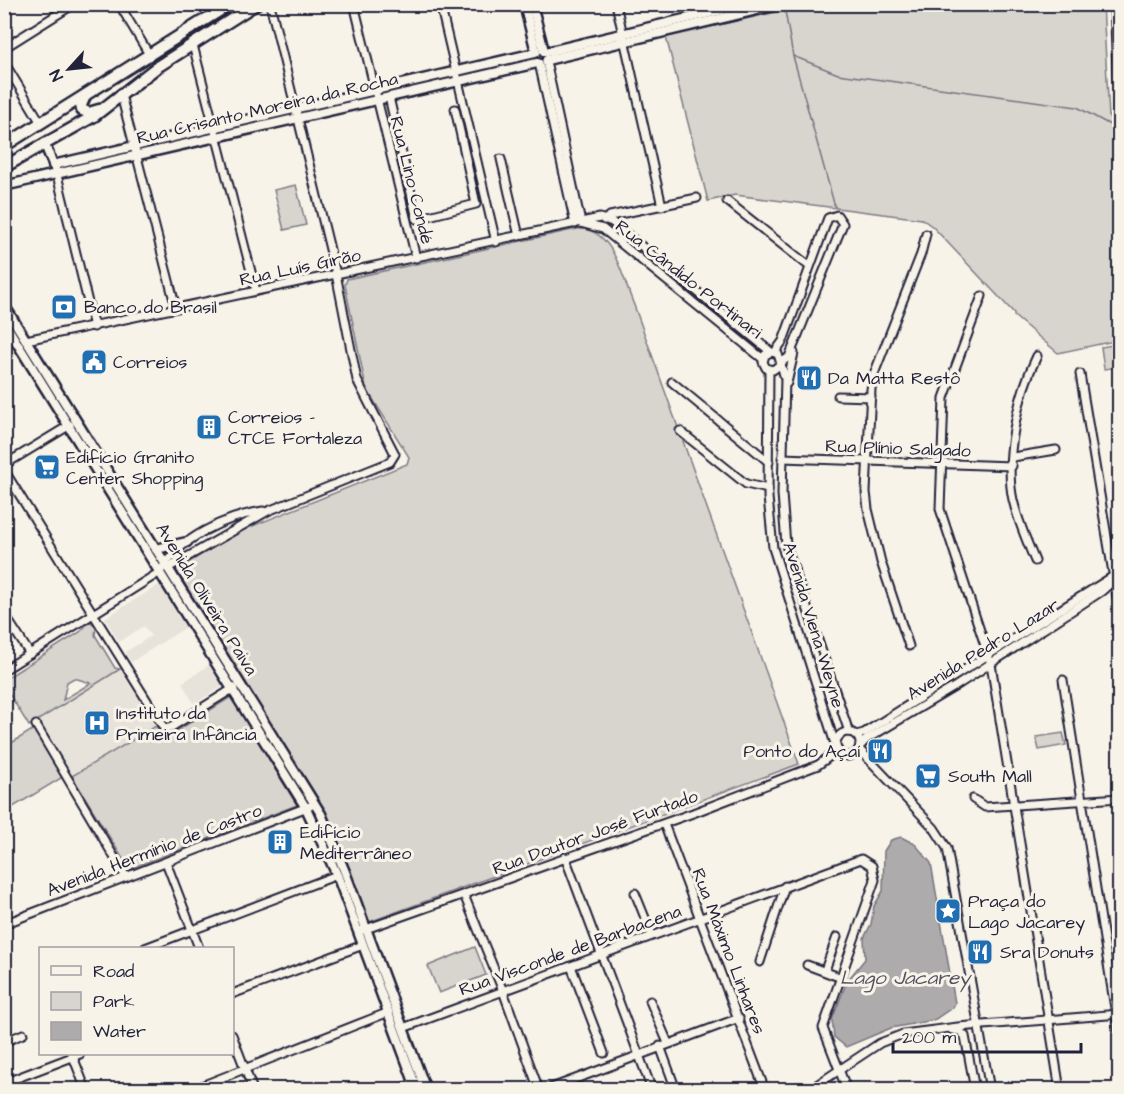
<svg xmlns="http://www.w3.org/2000/svg" width="1124" height="1094" viewBox="0 0 1124 1094" font-family="'Architects Daughter',sans-serif">
<style>
.built{fill:#e7e3db}
.green{fill:#d8d5cf;stroke:#7d7c85;stroke-width:1.5;fill-rule:evenodd}
.water{fill:#aeabad;stroke:#76747f;stroke-width:1.5}
.lines{fill:none;stroke-linecap:round;stroke-linejoin:round}
.stream{stroke:#76747f;stroke-width:1.5}
.minor-casing{stroke:#22223b;stroke-width:11}
.major-casing{stroke:#22223b;stroke-width:13}
.highway-casing{stroke:#22223b;stroke-width:15}
.minor{stroke:#f7f3e8;stroke-width:7}
.major{stroke:#f7f3e8;stroke-width:8}
.highway{stroke:#f7f3e8;stroke-width:10}
.labels{text-anchor:middle;stroke-width:6;stroke-linejoin:round;paint-order:stroke}
.street-label{font-size:18px;fill:#22223b;stroke:#f7f3e8}
.poi-label{font-size:18px;fill:#22223b;stroke:#f7f3e8;text-anchor:start}
.water-label{font-size:20px;font-style:italic;fill:#535263;stroke:#f7f3e8}
</style>
<rect width="100%" height="100%" fill="#f7f3e8"/>
<filter id="ink" filterUnits="userSpaceOnUse"><feTurbulence type="fractalNoise" baseFrequency=".0167" numOctaves="2"/><feDisplacementMap in="SourceGraphic" scale="12" xChannelSelector="R" yChannelSelector="G"/><feConvolveMatrix kernelMatrix="1 2 1 2 8 2 1 2 1" color-interpolation-filters="sRGB"/></filter>
<g filter="url(#ink)">
<g class="built">
<path d="M162,583L188,626L131,662L125,652L151,636L144,626L119,642L105,618Z"/>
<path d="M212,663L225,685L194,704L182,683Z"/>
<path d="M120,669L156,726L72,776L38,721Z"/>
</g>
<g class="green">
<path d="M808,5H1103L1109,117L1120,116L1119,340L1058,353L1014,316V313L933,227L922,219L735,195L708,201L666,37Z"/>
<path d="M296,185L306,225L284,230L274,190Z"/>
<path d="M577,229C613,226 622,277 634,305L799,764L369,922L338,842L312,790L176,570L240,531L407,464L409,457L366,388L345,285L347,279Z"/>
<path d="M1119,344V367L1104,369L1101,347Z"/>
<path d="M90,621L96,628L95,635L115,668L120,669L29,726L5,687V679L80,632ZM74,678L91,683L63,700L67,682Z"/>
<path d="M231,697L297,805L129,869L72,776L156,726L164,739Z"/>
<path d="M37,727L66,775L5,812V747Z"/>
<path d="M1063,733L1066,745L1039,750L1036,737Z"/>
<path d="M475,947L486,975L439,993L428,966Z"/>
</g>
<path class="water" d="M901,837L915,844L931,863L955,1003L953,1007L934,1020L891,1028L846,1047L834,1037L832,1020L847,981L865,959L864,938L871,924L874,906L883,891L884,851L891,840Z"/>
<g class="lines">
<g class="stream">
<path d="M785,11L793,56L838,74L1077,107L1112,126H1120"/>
<path d="M793,56L835,207"/>
</g>
<g class="minor-casing">
<g id="minor">
<path d="M119,4L150,56"/>
<path d="M354,4L416,258"/>
<path d="M440,4L496,242"/>
<path d="M616,4L662,206"/>
<path d="M1114,4L1119,113"/>
<path d="M193,45L256,291"/>
<path d="M4,48L74,4"/>
<path d="M546,61L581,223"/>
<path d="M4,62L41,123"/>
<path d="M539,63L575,224"/>
<path d="M121,95L176,308"/>
<path d="M389,97L417,219L476,204L455,109"/>
<path d="M501,159L519,236"/>
<path d="M57,175L94,327"/>
<path d="M727,201L809,266"/>
<path d="M604,220L610,216L697,198"/>
<path d="M581,223L603,229L763,359"/>
<path d="M982,296L944,398L940,509L991,664L1060,1090"/>
<path d="M26,340L600,218L612,222L771,352L778,354L781,364L773,370L766,368L763,362L765,355L771,352"/>
<path d="M775,352L783,341L828,218L837,215L843,224L789,357L782,362"/>
<path d="M781,364L785,379L782,494L786,545L849,732"/>
<path d="M769,370L768,497L773,548L835,744"/>
<path d="M1080,374L1120,615"/>
<path d="M672,382L769,462"/>
<path d="M787,383L794,353"/>
<path d="M838,396L871,397"/>
<path d="M680,431L746,484L768,489"/>
<path d="M1013,457L1056,450"/>
<path d="M782,458L1012,466"/>
<path d="M4,465L70,425"/>
<path d="M4,470L164,728H170L234,688"/>
<path d="M1035,561C1027,542 1018,521 1013,500C1004,458 1018,394 1037,356"/>
<path d="M168,568L268,511L390,462L395,454L357,380L336,274L270,4"/>
<path d="M4,614L30,654"/>
<path d="M909,646L881,562L868,509L866,492L871,389L874,374L921,254L926,234"/>
<path d="M4,670L160,572C179,538 225,517 263,511"/>
<path d="M1063,680L1120,1040"/>
<path d="M36,725L126,877"/>
<circle cx="848" cy="744" r="12"/>
<path d="M856,735L864,733L1120,572"/>
<path d="M860,746L867,739L956,686L1102,591L1120,575"/>
<path d="M859,749L934,828L947,848L990,1090"/>
<path d="M973,799L985,807L1120,798"/>
<path d="M664,824L765,1090"/>
<path d="M565,857L652,1090"/>
<path d="M166,862L199,948"/>
<path d="M635,893L652,935"/>
<path d="M464,895L503,991L539,1090"/>
<path d="M4,924L310,806"/>
<path d="M363,930L693,813L818,765L837,751"/>
<path d="M145,948L337,875"/>
<path d="M760,962L785,886"/>
<path d="M807,965L839,977"/>
<path d="M571,966L604,1053"/>
<path d="M825,970L837,937"/>
<path d="M232,994L363,945"/>
<path d="M650,1001L668,1043"/>
<path d="M403,1028L861,859L872,866L875,880L823,1028L847,1090"/>
<path d="M952,1030L960,1031L965,1036L975,1090"/>
<path d="M232,1035L253,1090"/>
<path d="M4,1042L23,1034"/>
<path d="M660,1046L676,1090"/>
<path d="M72,1054L86,1090"/>
<path d="M4,1083L80,1054"/>
<path d="M191,1090L389,1012"/>
<path d="M397,1090L417,1082"/>
<path d="M546,1090L739,1018"/>
<path d="M809,1090L880,1043L903,1034L958,1027L1120,1014"/>
</g>
</g>
<g class="major-casing">
<g id="major">
<path d="M524,4L536,52"/>
<path d="M532,4L544,51"/>
<path d="M546,52L747,4"/>
<path d="M547,60L782,4"/>
<path d="M45,145L55,169"/>
<path d="M53,165L535,53"/>
<path d="M4,186L537,63"/>
<path d="M4,305L321,814L345,872L426,1090"/>
<path d="M4,322L306,808L337,875L417,1090"/>
<path d="M156,549L187,542"/>
</g>
</g>
<g class="highway-casing">
<g id="highway">
<path d="M85,96L81,105L82,110L89,113L99,110"/>
<path d="M4,146L230,4"/>
<path d="M4,167L94,116L157,67L256,4"/>
</g>
</g>
<use href="#minor" class="minor"/>
<use href="#major" class="major"/>
<use href="#highway" class="highway"/>
</g>
</g>
<defs>
<g id="bank-square" transform="scale(1.35)"><rect x="-9" y="-9" width="18" height="18" rx="4" fill="#1f6fb2" stroke="#f7f3e8"/><path d="M-6-4H6V4H-6ZM0-2.3a2.3 2.3 0 1 0 0 4.6a2.3 2.3 0 1 0 0-4.6Z" fill="#fff"/></g>
<g id="civic-square" transform="scale(1.35)"><rect x="-9" y="-9" width="18" height="18" rx="4" fill="#1f6fb2" stroke="#f7f3e8"/><path d="M-.6-6.5H3V-4.5H.6V-3L4-1V1h2V6H-6V1h2V-1L-.6-3ZM-1.2 2.5V6h2.4V2.5Z" fill="#fff"/></g>
<g id="restaurant-square" transform="scale(1.35)"><rect x="-9" y="-9" width="18" height="18" rx="4" fill="#1f6fb2" stroke="#f7f3e8"/><path d="M-5-6h1v4h1v-4h1v4h1v-4h1v5L-1.5 .5V6h-2V.5L-5-1ZM5-6V6H3V1.5H1.5Q1.5-4 5-6Z" fill="#fff"/></g>
<g id="building-square" transform="scale(1.35)"><rect x="-9" y="-9" width="18" height="18" rx="4" fill="#1f6fb2" stroke="#f7f3e8"/><path d="M-4-6H4V6H1V3H-1V6H-4ZM-2.5-4.3h1.7v1.8h-1.7ZM.8-4.3h1.7v1.8H.8ZM-2.5-1h1.7V.8h-1.7ZM.8-1h1.7V.8H.8Z" fill="#fff"/></g>
<g id="supermarket-square" transform="scale(1.35)"><rect x="-9" y="-9" width="18" height="18" rx="4" fill="#1f6fb2" stroke="#f7f3e8"/><path d="M-6-5.5h2.5l.6 2H6L4.5 2H-2.5L-4.4-4H-6ZM-1.5 3.2a1.3 1.3 0 1 0 .1 0ZM3 3.2a1.3 1.3 0 1 0 .1 0Z" fill="#fff"/></g>
<g id="hospital-square" transform="scale(1.35)"><rect x="-9" y="-9" width="18" height="18" rx="4" fill="#1f6fb2" stroke="#f7f3e8"/><path d="M-5-5h3v3.5h4V-5h3V5h-3V1.5h-4V5h-3Z" fill="#fff"/></g>
<g id="sight-square" transform="scale(1.35)"><rect x="-9" y="-9" width="18" height="18" rx="4" fill="#1f6fb2" stroke="#f7f3e8"/><path d="M0-6L1.8-2.2L6-1.7L2.9 1.2L3.7 5.4L0 3.3L-3.7 5.4L-2.9 1.2L-6-1.7L-1.8-2.2Z" fill="#fff"/></g>
</defs>
<g fill-rule="evenodd">
<use href="#bank-square" x="64" y="307"/>
<use href="#civic-square" x="94" y="362"/>
<use href="#restaurant-square" x="809" y="378"/>
<use href="#building-square" x="209" y="427"/>
<use href="#supermarket-square" x="47" y="467"/>
<use href="#hospital-square" x="97" y="723"/>
<use href="#restaurant-square" x="880" y="751"/>
<use href="#supermarket-square" x="928" y="776"/>
<use href="#building-square" x="280" y="842"/>
<use href="#sight-square" x="948" y="911"/>
<use href="#restaurant-square" x="980" y="952"/>
</g>
<g class="labels">
<g class="street-label">
<text transform="translate(267 108) rotate(-13)" y="6">Rua Crisanto Moreira da Rocha</text>
<text transform="translate(412 180) rotate(76)" y="6">Rua Lino Condé</text>
<text transform="translate(300 267) rotate(-12)" y="6">Rua Luís Girão</text>
<text transform="translate(689 279) rotate(38)" y="6">Rua Cândido Portinari</text>
<text transform="translate(898 448) rotate(2)" y="6">Rua Plínio Salgado</text>
<text transform="translate(207 599) rotate(58)" y="6">Avenida Oliveira Paiva</text>
<text transform="translate(814 625) rotate(73)" y="6">Avenida Viena Weyne</text>
<text transform="translate(983 649) rotate(-32)" y="6">Avenida Pedro Lazar</text>
<text transform="translate(595 832) rotate(-20)" y="6">Rua Doutor José Furtado</text>
<text transform="translate(154 850) rotate(-21)" y="6">Avenida Hermínio de Castro</text>
<text transform="translate(570 950) rotate(-20)" y="6">Rua Visconde de Barbacena</text>
<text transform="translate(729 951) rotate(69)" y="6">Rua Máximo Linhares</text>
</g>
<g class="poi-label">
<text x="84" y="313">Banco do Brasil</text>
<text x="113" y="368">Correios</text>
<text x="828" y="384">Da Matta Restô</text>
<text x="228" y="423">Correios -<tspan x="228" dy="21">CTCE Fortaleza</tspan></text>
<text x="66" y="463">Edifício Granito<tspan x="66" dy="21">Center Shopping</tspan></text>
<text x="116" y="719">Instituto da<tspan x="116" dy="21">Primeira Infância</tspan></text>
<text x="860" y="757" text-anchor="end">Ponto do Açaí</text>
<text x="948" y="782">South Mall</text>
<text x="300" y="838">Edifício<tspan x="300" dy="21">Mediterrâneo</tspan></text>
<text x="968" y="907">Praça do<tspan x="968" dy="21">Lago Jacarey</tspan></text>
<text x="1000" y="958">Sra Donuts</text>
</g>
<g class="water-label">
<text x="905" y="984">Lago Jacarey</text>
</g>
</g>
<rect width="1124" height="1094" fill="none" stroke="#f7f3e8" stroke-width="24"/>
<rect x="12" y="12" width="1100" height="1070" fill="none" stroke="#22223b" stroke-width="2" filter="url(#ink)"/>
<rect x="39" y="947" width="195" height="108" fill="#f7f3e8" stroke="#a29fa3" stroke-width="1.5"/>
<rect x="51" y="966" width="30" height="9" fill="#f7f3e8" stroke="#a29fa3" stroke-width="1.5"/>
<text x="93" y="977" font-size="18" fill="#22223b">Road</text>
<rect x="51" y="992" width="30" height="18" fill="#d8d5cf" stroke="#a29fa3" stroke-width="1.5"/>
<text x="93" y="1007" font-size="18" fill="#22223b">Park</text>
<rect x="51" y="1022" width="30" height="18" fill="#aeabad" stroke="#a29fa3" stroke-width="1.5"/>
<text x="93" y="1037" font-size="18" fill="#22223b">Water</text>
<g transform="translate(69 69) rotate(243)" stroke="#f7f3e8" stroke-width="4.5" paint-order="stroke">
<path d="M0-4.5L10 22L0 15L-10 22Z" fill="#22223b"/>
<text y="-9" font-size="16" font-weight="bold" text-anchor="middle" fill="#22223b">N</text>
</g>
<path d="M893 1043v9h188v-9" fill="none" stroke="#22223b" stroke-width="3"/>
<text x="902" y="1043" font-size="18" fill="#22223b" stroke="#f7f3e8" stroke-width="4.5" paint-order="stroke">200 m</text>
</svg>
